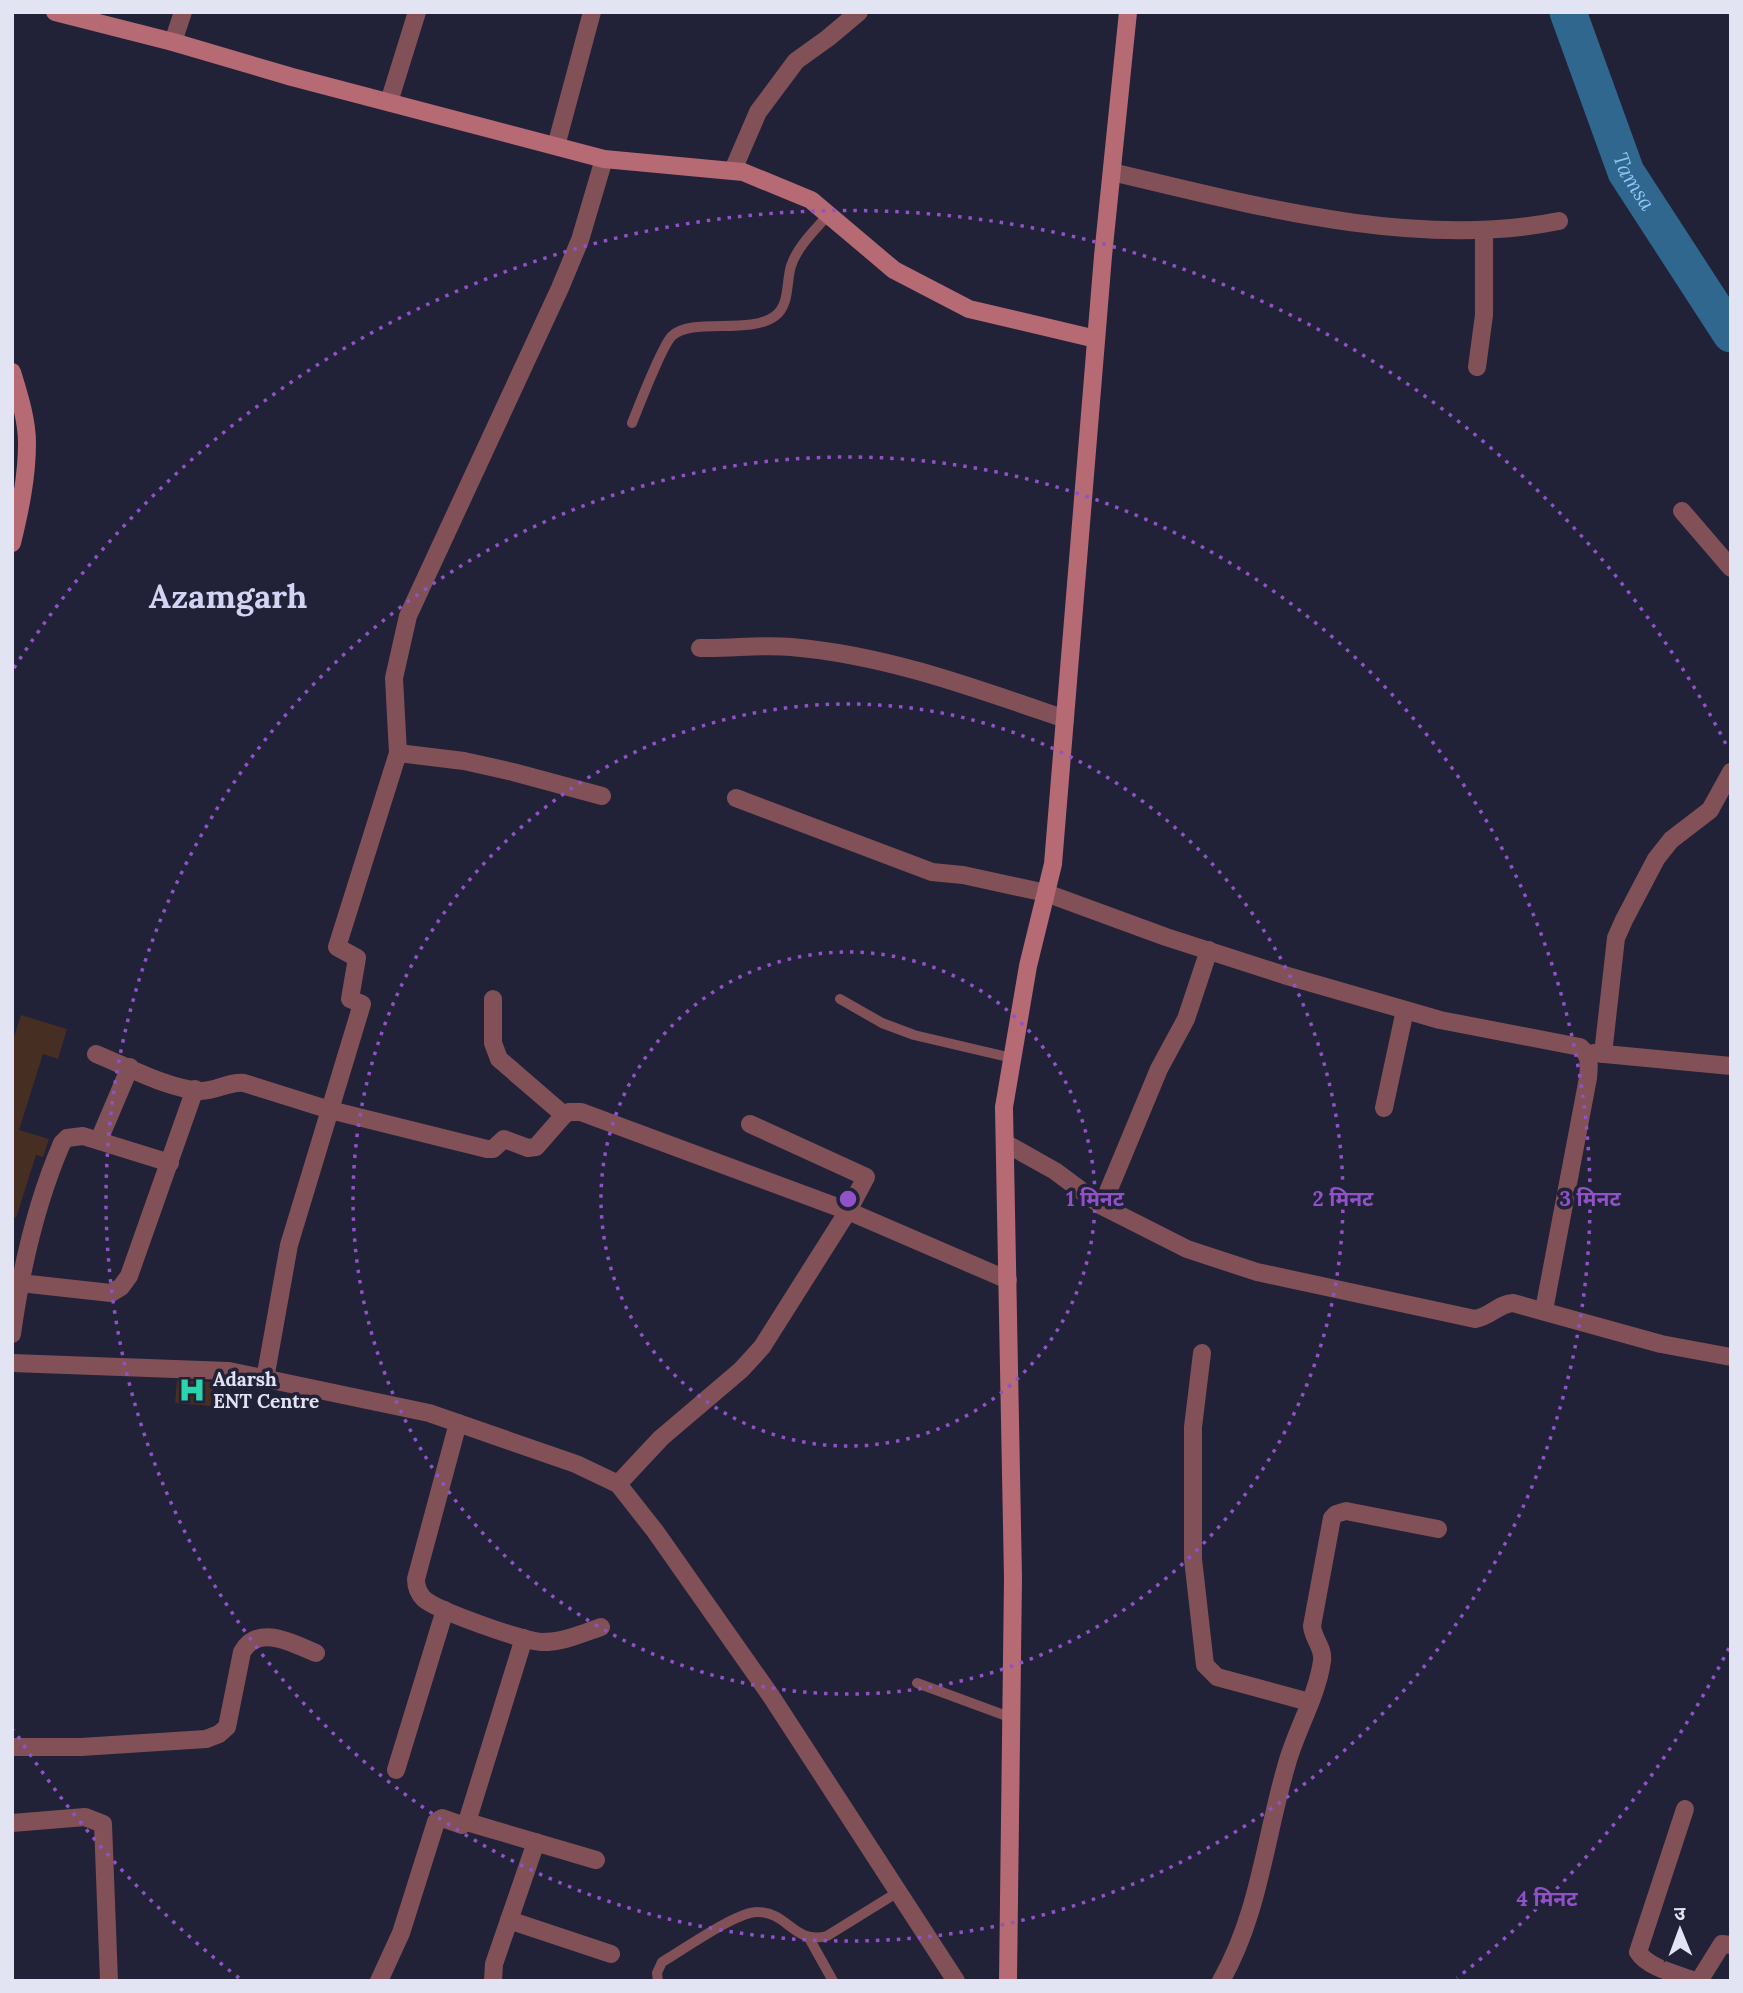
<svg xmlns="http://www.w3.org/2000/svg" width="1743" height="1993" viewBox="0 0 1743 1993" font-family="Lora,'Noto Sans Devanagari',serif">
<style>
.lines{fill:none;stroke-linecap:round;stroke-linejoin:round}
.river{stroke:#30678e;stroke-width:37}
.building{fill:#472e22}
.lane{stroke:#825157;stroke-width:10}
.street{stroke:#825157;stroke-width:18}
.secondary{stroke:#b66a74;stroke-width:18}
.ring{fill:none;stroke:#9051c9;stroke-width:3.5;stroke-dasharray:3.5 7}
.labels{text-anchor:middle;stroke-width:7;stroke-linejoin:round;paint-order:stroke}
.poi-label{font-size:19px;font-weight:bold;fill:#e3e4f3;stroke:#212138;text-anchor:start}
.water-label{font-size:21px;font-style:italic;fill:#8bc8f7;stroke:#212138}
.town-label{font-size:33px;font-weight:bold;fill:#d3d4f3;stroke:#212138}
.centre{fill:#9051c9;stroke:#212138;stroke-width:3.5}
.ring-label{font-size:21px;text-anchor:middle;font-weight:bold;fill:#9051c9;stroke:#212138;stroke-width:7;stroke-linejoin:round;paint-order:stroke}
</style>
<rect width="100%" height="100%" fill="#212138"/>
<g class="lines">
<path class="river" id="s1" d="M1568,12L1626,172L1731,334"/>
</g>
<g class="building">
<path d="M21,1015L67,1029L58,1059L43,1054L19,1130L49,1139L43,1157L36,1155L16,1218L12,1217V1043Z"/>
<path d="M177,1380L213,1382L211,1406L175,1403Z"/>
</g>
<g class="lines">
<g class="lane">
<path d="M632,423C639,406 662,345 672,336C691,317 750,335 775,316C790,305 786,282 791,266C797,247 815,230 828,215"/>
<path d="M840,999L882,1023L914,1035L1012,1058"/>
<path d="M917,1683L1012,1718"/>
<path d="M809,1938L833,1981"/>
<path d="M658,1981L657,1973L662,1962C683,1950 737,1911 758,1912C788,1912 794,1945 827,1936L898,1892"/>
</g>
<g class="street">
<path d="M173,42L183,12"/>
<path d="M389,102L417,12"/>
<path d="M556,146L592,12"/>
<path d="M733,170L758,112L796,61L828,38L859,12"/>
<path d="M1112,172C1251,205 1416,250 1559,221"/>
<path d="M1477,367L1484,315V230"/>
<path d="M1682,511L1731,568"/>
<path d="M700,648C731,649 761,644 791,647C886,655 975,688 1065,719"/>
<path d="M398,753L464,761L513,772L602,796"/>
<path d="M736,798L932,872L963,875L1046,893L1166,937L1284,975L1440,1020L1580,1047C1591,1056 1589,1065 1588,1078L1544,1310"/>
<path d="M493,999V1043L499,1059L564,1115"/>
<path d="M1594,1053L1731,1066"/>
<path d="M96,1054C126,1066 168,1089 201,1091C216,1091 230,1081 244,1083L330,1110L487,1149H493L504,1139L528,1148L536,1147L564,1115L569,1112H581L848,1211L1008,1280"/>
<path d="M1603,1054L1616,938L1624,920L1656,859L1671,840L1710,810L1731,772"/>
<path d="M1384,1108L1405,1010"/>
<path d="M99,1140L130,1067"/>
<path d="M1005,1143L1055,1171L1102,1206L1187,1249L1257,1272L1475,1319C1490,1317 1498,1304 1513,1303L1661,1344L1731,1357"/>
<path d="M1102,1206L1159,1069L1186,1019L1209,950"/>
<path d="M20,1283L111,1293L121,1287L129,1276L195,1089"/>
<path d="M12,1334C21,1269 36,1203 62,1143L67,1138L83,1136L170,1163"/>
<path d="M1202,1353L1193,1427V1559L1205,1665L1217,1677L1309,1702"/>
<path d="M12,1363L229,1371L429,1413L576,1464L618,1484L655,1531L771,1696L956,1981"/>
<path d="M265,1379L289,1245L362,1004L350,999L357,958L337,947L398,753L394,678L408,616L560,288L580,240L604,159"/>
<path d="M458,1423L416,1579C416,1587 418,1593 424,1599C438,1611 523,1641 542,1642C563,1642 581,1634 601,1627"/>
<path d="M618,1484L661,1438L741,1370L762,1347L848,1211L866,1177L750,1124"/>
<path d="M12,1747H81L206,1739L219,1734L227,1727L242,1652C258,1623 294,1644 316,1653"/>
<path d="M396,1770L445,1610"/>
<path d="M1685,1809L1638,1952C1648,1968 1678,1974 1695,1981"/>
<path d="M467,1822L596,1860"/>
<path d="M12,1823L85,1817L103,1824L109,1981"/>
<path d="M509,1920L611,1954"/>
<path d="M379,1981L401,1933L436,1822L442,1818L462,1825L467,1822L524,1638"/>
<path d="M493,1981L494,1964L536,1842"/>
<path d="M1221,1981C1259,1914 1265,1839 1286,1767C1295,1732 1317,1697 1322,1661C1324,1648 1313,1639 1312,1626L1332,1518L1336,1514L1346,1511L1438,1529"/>
<path d="M1699,1981L1722,1944L1731,1945"/>
</g>
<g class="secondary">
<path d="M55,12L173,42L292,77L604,159L743,172L811,200L894,270L969,309L1096,339"/>
<path d="M12,372C19,395 27,420 27,443C27,477 20,510 12,543"/>
<path d="M1008,1981L1013,1578L1004,1107L1028,966L1053,864L1103,256L1128,12"/>
</g>
</g>
<g class="ring">
<circle cx="848" cy="1199" r="247"/>
<circle cx="848" cy="1199" r="495"/>
<circle cx="848" cy="1199" r="742"/>
<path d="M1729 1648A989 989 0 0 1 1457 1978M239 1978A989 989 0 0 1 14 1730M14 668A989 989 0 0 1 1729 750"/>
</g>
<defs>
<g id="hospital-bare" transform="scale(2.1)"><path d="M-5-5h3v3.5h4V-5h3V5h-3V1.5h-4V5h-3Z" fill="#2bd5ac" stroke="#212138" stroke-width="2.5" paint-order="stroke"/></g>
</defs>
<g fill-rule="evenodd">
<use href="#hospital-bare" x="192" y="1390"/>
</g>
<g class="labels">
<g class="poi-label">
<text x="213" y="1386">Adarsh<tspan x="213" dy="22">ENT Centre</tspan></text>
</g>
<g class="water-label">
<text dy="7" stroke="none"><textPath href="#s1" startOffset="182">Tamsa</textPath></text>
</g>
<g class="town-label">
<text x="228" y="608">Azamgarh</text>
</g>
</g>
<circle cx="848" cy="1199" r="10" class="centre"/>
<g class="ring-label">
<text x="1095" y="1206">1 मिनट</text>
<text x="1343" y="1206">2 मिनट</text>
<text x="1590" y="1206">3 मिनट</text>
<text x="1547" y="1906">4 मिनट</text>
</g>
<rect width="1743" height="1993" fill="none" stroke="#e3e4f3" stroke-width="28"/>
<g transform="translate(1680 1930) rotate(359)" stroke="#212138" stroke-width="5" paint-order="stroke">
<path d="M0-5L12 26L0 18L-12 26Z" fill="#e3e4f3"/>
<text y="-10" font-size="19" font-weight="bold" text-anchor="middle" fill="#e3e4f3">उ</text>
</g>
</svg>
